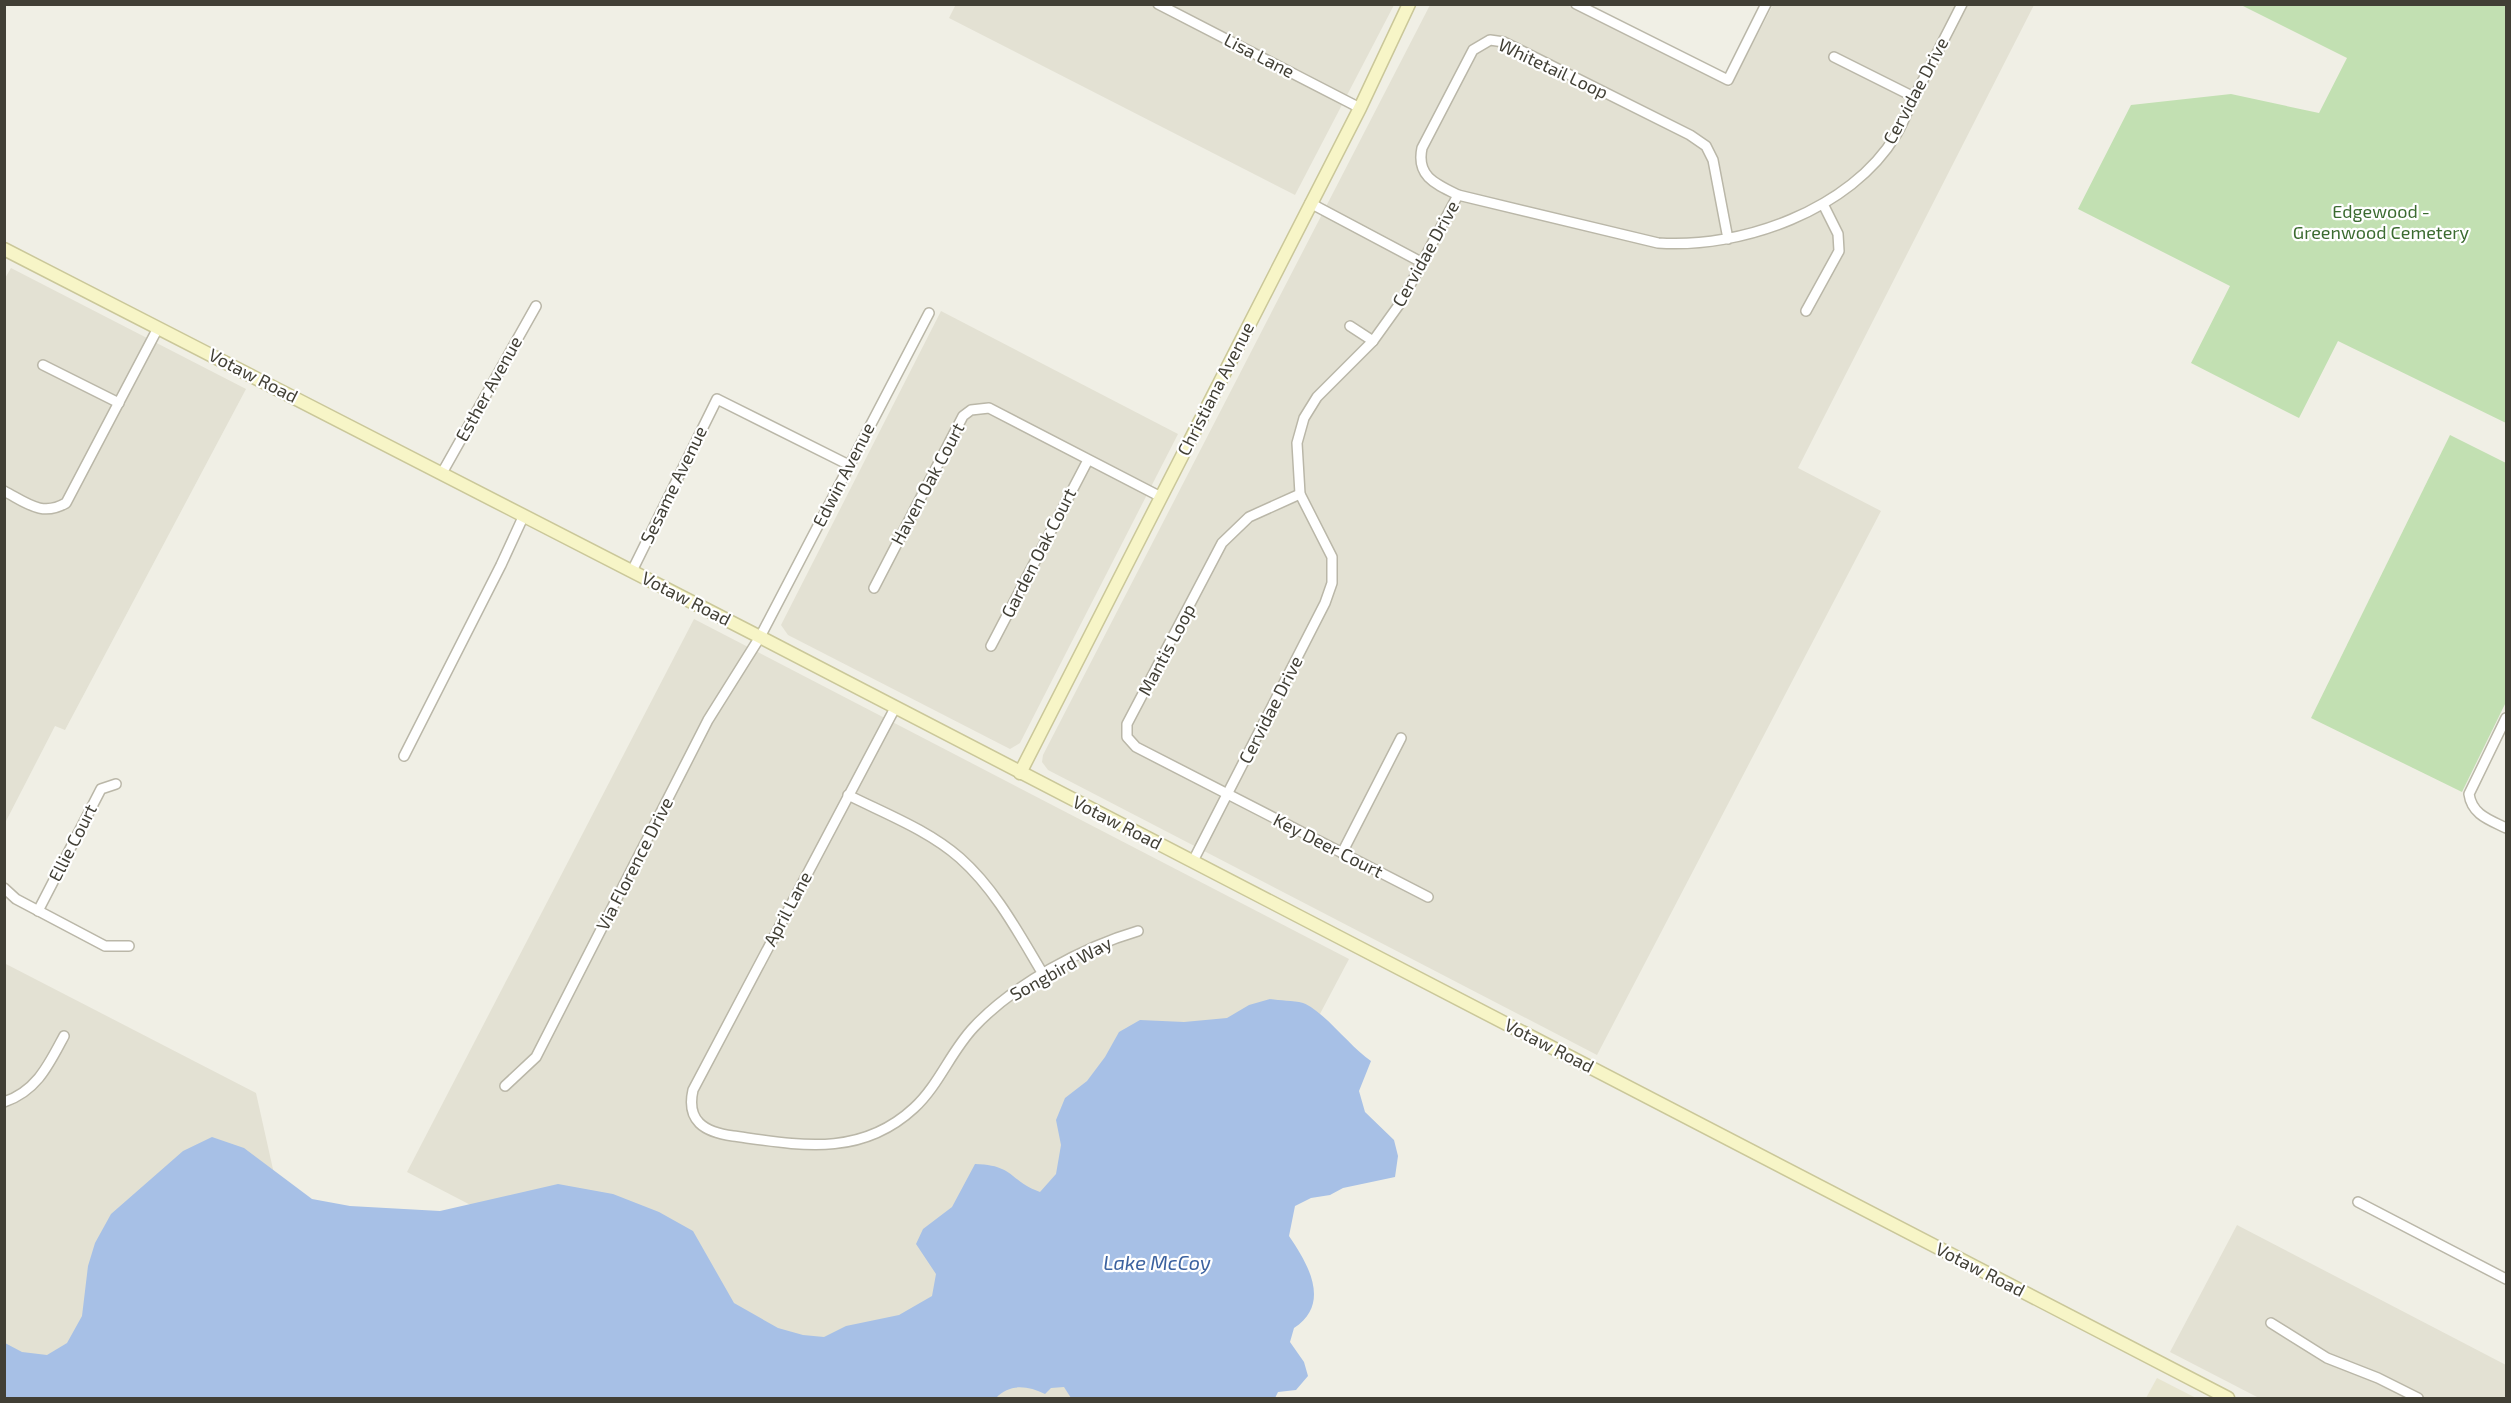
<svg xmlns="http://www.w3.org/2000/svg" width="2511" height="1403" viewBox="0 0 2511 1403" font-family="'Exo 2',sans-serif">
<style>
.residential{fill:#e3e1d3}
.education{fill:#e7e5d0}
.green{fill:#c2e0b2}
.water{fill:#a7c0e6}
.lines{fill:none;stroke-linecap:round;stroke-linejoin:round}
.street-casing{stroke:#bab7a8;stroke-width:12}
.secondary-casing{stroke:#cac799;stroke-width:15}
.street{stroke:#fff;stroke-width:9}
.secondary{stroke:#f7f5c7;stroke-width:12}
.labels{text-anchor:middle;stroke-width:4.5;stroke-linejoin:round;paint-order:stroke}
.street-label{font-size:18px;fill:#413f35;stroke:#fff}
.park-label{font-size:18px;fill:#3b6b30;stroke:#fff}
.water-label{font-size:20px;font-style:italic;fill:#3c629f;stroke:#fff}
</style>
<rect width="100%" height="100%" fill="#f0efe5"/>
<g class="residential">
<path d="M956,4L1394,5L1295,195L949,18Z"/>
<path d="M1430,5H1567L1730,87L1773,5H2034L1798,468L1881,511L1597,1055L1048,770L1042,762L1043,755Z"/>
<path d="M11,268L246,389L65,730L55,726L5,823L4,280Z"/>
<path d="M941,311L1178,434L1020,743L1010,749L788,635L781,625Z"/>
<path d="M694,619L1349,959L1117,1398H843L407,1172Z"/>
<path d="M4,963L256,1093L324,1398H5Z"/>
<path d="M2237,1225L2506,1365V1398H2259L2170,1352Z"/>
</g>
<path class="education" d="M2157,1378L2196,1398H2146Z"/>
<g class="green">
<path d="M2241,5H2506V423L2338,341L2299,418L2191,363L2230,286L2078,209L2131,105L2231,94L2319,113L2347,58Z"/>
<path d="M2450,435L2506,463V702L2462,792L2311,718Z"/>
</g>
<path class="water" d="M1270,999C1280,1001 1293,1000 1303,1003C1324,1011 1350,1047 1371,1061L1359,1091L1365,1112L1394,1140L1398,1156L1395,1177L1343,1188L1330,1195L1311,1198L1295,1206L1289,1236C1309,1265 1331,1304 1294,1328L1290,1342L1304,1362L1308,1376L1296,1390L1278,1392L1275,1398H1071L1064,1387L1051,1388L1045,1394C1028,1386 1010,1383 996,1398H5V1343L22,1352L47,1355L67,1343L82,1316L88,1266L95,1243L111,1214L183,1151L212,1137L244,1148L312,1199L350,1206L440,1211L558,1184L613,1194L659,1212L693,1231L734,1303L778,1328L803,1335L824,1337L846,1326L899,1315L932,1296L936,1274L916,1244L923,1229L952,1207L975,1164C1015,1165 1009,1181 1040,1192L1056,1174L1061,1145L1056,1120L1065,1098L1087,1081L1105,1057L1119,1032L1140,1020L1184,1022L1227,1018L1249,1005Z"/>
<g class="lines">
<g class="street-casing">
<g id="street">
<path d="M1158,4L1360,108"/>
<path d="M1576,4L1728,80L1766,4"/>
<path d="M1834,57L1914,97"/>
<path d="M1310,203L1423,263"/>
<path d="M1728,239L1713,160L1706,146L1690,135L1504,42L1490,40L1473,50L1422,148C1416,176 1435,184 1458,195L1658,243C1741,249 1851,210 1896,135C1904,122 1909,107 1916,94C1931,64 1947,34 1962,4"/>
<path d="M1806,311L1839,251L1838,234L1823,204"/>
<path d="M1350,326L1373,341"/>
<path d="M43,365L119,403"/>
<path d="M442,473L536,306"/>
<path d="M4,491C27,503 42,517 66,503L158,328"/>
<path d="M1300,494L1249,517L1222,543L1127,724V737L1136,747L1428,897"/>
<path d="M632,571L717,399L849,465"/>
<path d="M874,588L963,416L971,410L989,408L1161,497"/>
<path d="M991,646L1088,460"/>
<path d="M895,708L693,1090C686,1121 704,1132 733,1136C799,1145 860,1158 914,1108C939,1085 951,1051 974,1027C1013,985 1083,947 1138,931"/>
<path d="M2506,718L2469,794C2472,815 2490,820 2506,828"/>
<path d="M404,756L501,565L524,515"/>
<path d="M848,795C886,814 928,830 960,858C996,890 1019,934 1043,974"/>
<path d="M1342,853L1401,738"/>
<path d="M1193,861L1325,603L1332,583V557L1300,494L1297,443L1304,418L1317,397L1373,341L1401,302L1458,195"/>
<path d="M4,888L16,899L105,946H129"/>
<path d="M38,911L101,789L116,784"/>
<path d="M505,1086L536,1057L708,720L760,637L929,313"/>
<path d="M4,1102C37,1091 49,1064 64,1036"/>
<path d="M2358,1202L2506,1279"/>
<path d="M2271,1323L2327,1358L2378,1378L2418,1398"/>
</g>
</g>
<g class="secondary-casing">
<g id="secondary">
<path d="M4,249L760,637L2228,1398"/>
<path d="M1020,773L1360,108L1409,4"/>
</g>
</g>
<use href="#street" class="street"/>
<use href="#secondary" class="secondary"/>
</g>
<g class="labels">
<g class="street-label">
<text transform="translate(1259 56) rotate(27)" y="6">Lisa Lane</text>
<text transform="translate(1553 69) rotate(25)" y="6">Whitetail Loop</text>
<text transform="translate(1916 91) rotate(-62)" y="6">Cervidae Drive</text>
<text transform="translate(1426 254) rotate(-61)" y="6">Cervidae Drive</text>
<text transform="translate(253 376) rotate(27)" y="6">Votaw Road</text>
<text transform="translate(489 389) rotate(-61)" y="6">Esther Avenue</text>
<text transform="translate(1216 389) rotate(-63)" y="6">Christiana Avenue</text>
<text transform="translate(844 475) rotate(-63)" y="6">Edwin Avenue</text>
<text transform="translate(928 484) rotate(-62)" y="6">Haven Oak Court</text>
<text transform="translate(674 485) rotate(-64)" y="6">Sesame Avenue</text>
<text transform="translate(1039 553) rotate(-63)" y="6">Garden Oak Court</text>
<text transform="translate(686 599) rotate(27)" y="6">Votaw Road</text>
<text transform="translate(1167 650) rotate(-62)" y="6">Mantis Loop</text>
<text transform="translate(1271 710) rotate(-63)" y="6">Cervidae Drive</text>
<text transform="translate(1117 823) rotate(27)" y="6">Votaw Road</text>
<text transform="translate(73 843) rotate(-63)" y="6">Ellie Court</text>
<text transform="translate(1328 846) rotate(27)" y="6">Key Deer Court</text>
<text transform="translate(635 864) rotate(-63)" y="6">Via Florence Drive</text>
<text transform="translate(788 909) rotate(-62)" y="6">April Lane</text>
<text transform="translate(1061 969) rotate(-29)" y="6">Songbird Way</text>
<text transform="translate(1549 1046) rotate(27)" y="6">Votaw Road</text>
<text transform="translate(1980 1270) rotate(27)" y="6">Votaw Road</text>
</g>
<g class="park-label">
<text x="2381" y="218">Edgewood -<tspan x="2381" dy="21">Greenwood Cemetery</tspan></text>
</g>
<g class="water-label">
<text x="1157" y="1270">Lake McCoy</text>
</g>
</g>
<rect width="2511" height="1403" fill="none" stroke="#413f35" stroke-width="12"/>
</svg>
